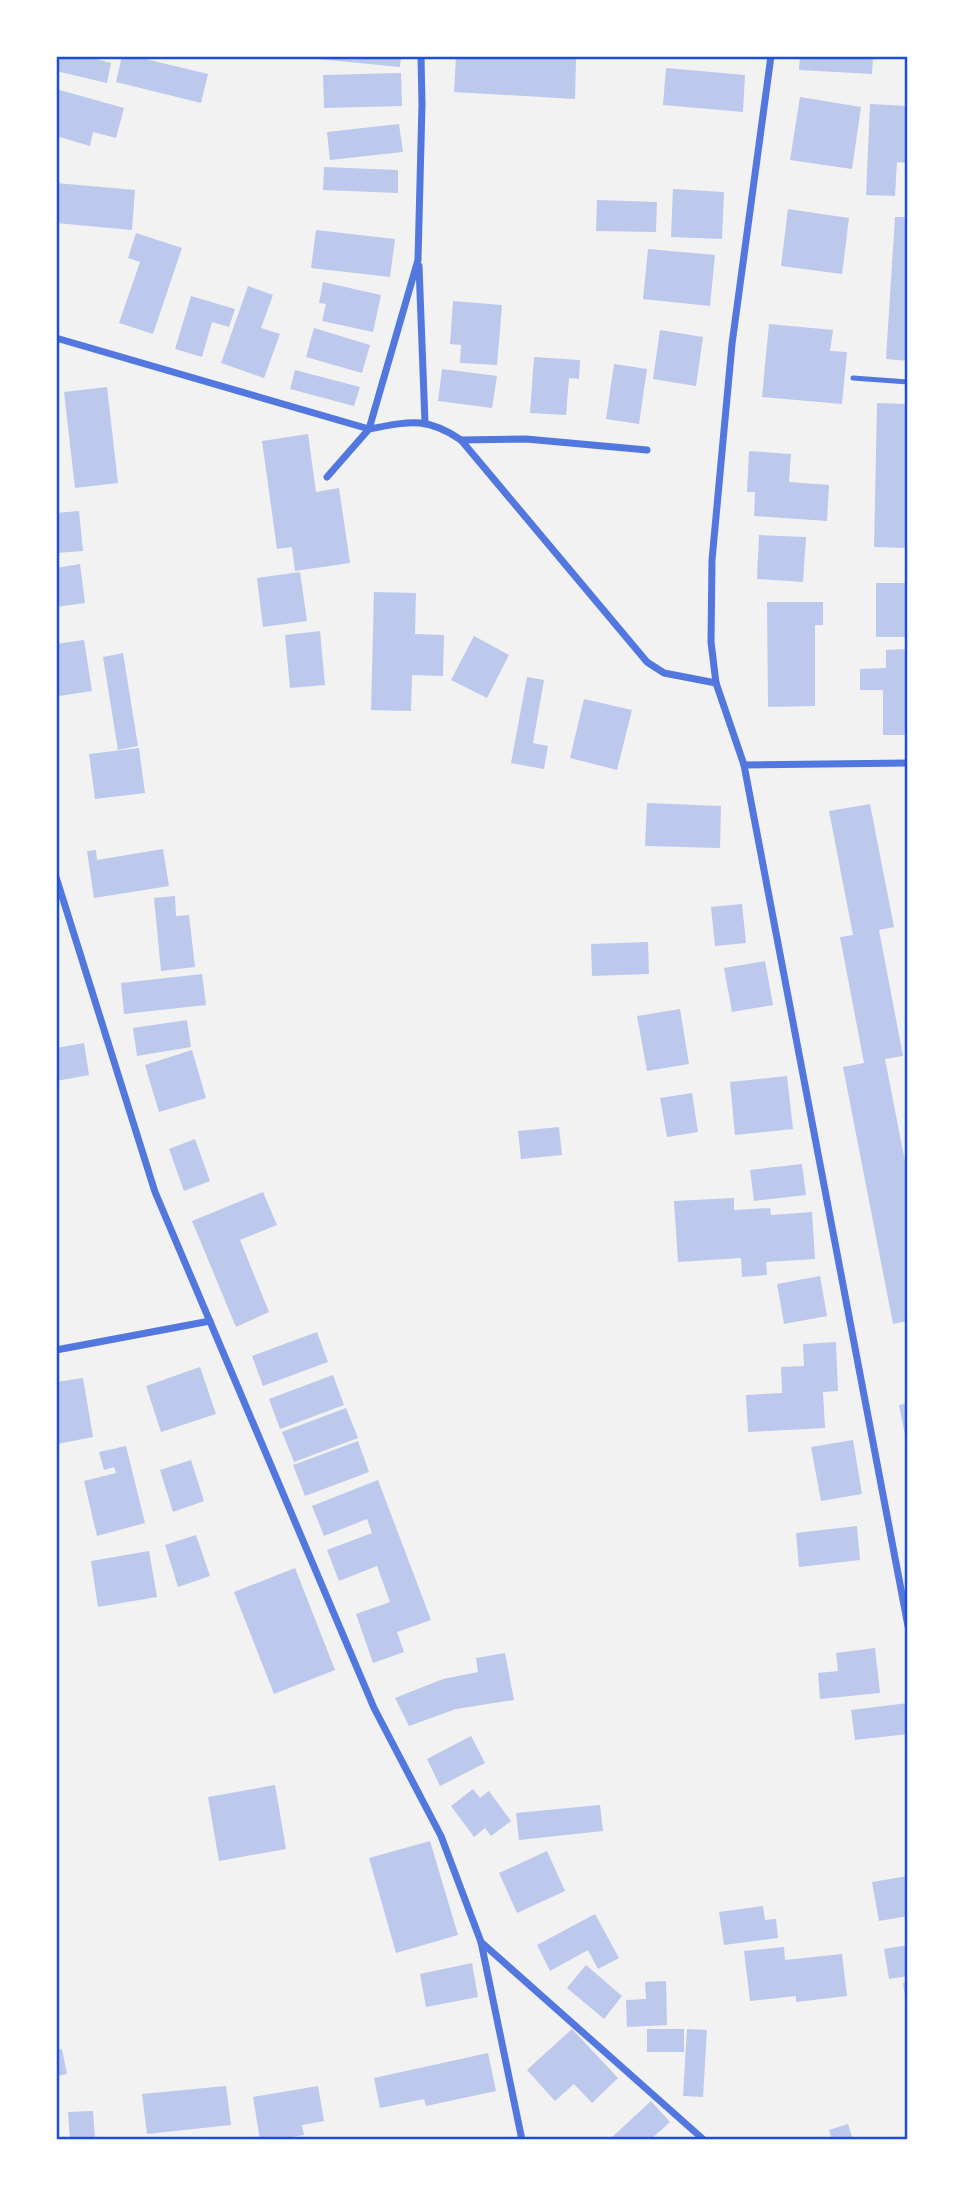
<svg xmlns="http://www.w3.org/2000/svg" width="964" height="2196" viewBox="0 0 964 2196" font-family="'Alegreya Sans',sans-serif">
<style>
.building{fill:#bdc9ec}
.lines{fill:none;stroke-linecap:round;stroke-linejoin:round}
.service{stroke:#5277de;stroke-width:5}
.minor{stroke:#5277de;stroke-width:7}
.neatline{fill:none;stroke:#1d4ed8;stroke-width:2.5}
</style>
<rect width="100%" height="100%" fill="#f2f2f2"/>
<g class="building">
<path d="M56,56H84L111,63L107,83L56,71Z"/>
<path d="M122,56H133L208,74L201,103L116,82Z"/>
<path d="M319,56H401L400,67L318,59Z"/>
<path d="M456,56L576,58L575,99L454,92Z"/>
<path d="M800,56H873L872,74L799,70Z"/>
<path d="M666,68L745,75L743,112L663,105Z"/>
<path d="M401,73L402,106L324,108L323,75Z"/>
<path d="M56,89L124,108L116,138L93,132L90,146L56,136Z"/>
<path d="M800,97L861,107L852,169L790,160Z"/>
<path d="M870,104L908,106V163L897,162L895,196L866,195Z"/>
<path d="M399,124L403,152L330,160L327,132Z"/>
<path d="M324,167L398,170V193L323,190Z"/>
<path d="M56,183L135,190L132,230L56,223Z"/>
<path d="M673,189L724,192L722,239L671,237Z"/>
<path d="M597,200L657,202L656,232L596,231Z"/>
<path d="M788,209L849,218L842,274L781,266Z"/>
<path d="M895,217H908V361L886,359Z"/>
<path d="M316,230L395,239L390,277L311,268Z"/>
<path d="M136,233L182,248L153,334L119,323L140,262L128,258Z"/>
<path d="M648,249L715,255L710,306L643,299Z"/>
<path d="M323,282L381,295L373,332L322,321L326,304L319,303Z"/>
<path d="M248,286L273,295L261,328L280,334L264,378L221,363Z"/>
<path d="M191,296L235,309L229,327L212,322L202,357L175,349Z"/>
<path d="M453,301L502,305L497,365L460,363L461,345L450,344Z"/>
<path d="M769,324L833,330L830,351L847,352L842,404L762,397Z"/>
<path d="M314,328L370,345L362,373L306,357Z"/>
<path d="M660,330L703,337L696,386L653,379Z"/>
<path d="M534,357L580,360L579,379L569,378L566,415L530,413Z"/>
<path d="M614,364L647,369L639,424L606,419Z"/>
<path d="M442,369L497,376L492,408L438,401Z"/>
<path d="M295,370L360,387L354,406L290,389Z"/>
<path d="M107,387L118,483L75,488L64,392Z"/>
<path d="M877,403L908,404V548L874,547Z"/>
<path d="M308,434L316,492L339,488L350,563L295,571L292,547L277,549L262,441Z"/>
<path d="M749,451L791,454L789,482L829,485L827,521L754,516L755,492H747Z"/>
<path d="M79,511L83,551L56,553V513Z"/>
<path d="M759,535L806,537L803,582L757,579Z"/>
<path d="M80,564L85,603L56,607V568Z"/>
<path d="M300,572L307,621L263,627L257,578Z"/>
<rect x="876" y="583" width="32" height="54"/>
<path d="M374,592L416,593L415,634L444,635L443,676L412,675L411,711L371,710Z"/>
<path d="M767,602H823V625H815V706L768,707Z"/>
<path d="M320,631L325,685L290,688L285,635Z"/>
<path d="M474,636L509,655L487,698L451,680Z"/>
<path d="M84,640L92,691L59,696L56,677V644Z"/>
<path d="M908,649V735H883V690H860V669L886,668V650Z"/>
<path d="M123,653L138,746L118,750L103,657Z"/>
<path d="M527,677L544,680L533,743L548,746L544,769L511,763Z"/>
<path d="M584,699L632,710L617,770L570,758Z"/>
<path d="M139,748L145,793L95,799L89,754Z"/>
<path d="M647,803L721,806L720,848L645,846Z"/>
<path d="M870,804L894,927L879,930L903,1056L885,1059L908,1177V1321L893,1324L843,1067L864,1063L840,937L853,935L829,811Z"/>
<path d="M163,849L169,886L94,898L87,851L96,850L97,860Z"/>
<path d="M175,896L176,916L189,915L195,967L161,971L154,898Z"/>
<path d="M742,904L746,943L715,946L711,907Z"/>
<path d="M648,942L649,974L592,976L591,944Z"/>
<path d="M765,961L773,1005L732,1012L724,968Z"/>
<path d="M202,974L206,1005L124,1014L121,983Z"/>
<path d="M680,1009L689,1064L647,1071L637,1016Z"/>
<path d="M187,1020L191,1047L137,1056L133,1028Z"/>
<path d="M84,1043L89,1075L56,1081V1048Z"/>
<path d="M192,1050L206,1098L159,1112L145,1065Z"/>
<path d="M787,1076L793,1129L735,1135L730,1082Z"/>
<path d="M692,1093L698,1132L667,1137L660,1098Z"/>
<path d="M559,1127L562,1155L521,1159L518,1131Z"/>
<path d="M195,1139L210,1181L184,1191L169,1149Z"/>
<path d="M802,1164L806,1195L754,1201L750,1170Z"/>
<path d="M263,1192L277,1225L240,1240L269,1312L236,1327L192,1221Z"/>
<path d="M734,1198V1210L770,1208L771,1215L812,1212L815,1259L766,1262L767,1275L742,1277L741,1258L678,1262L674,1201Z"/>
<path d="M820,1276L827,1316L784,1324L777,1284Z"/>
<path d="M317,1332L328,1362L263,1386L252,1356Z"/>
<path d="M836,1342L838,1391L823,1392L825,1428L748,1432L746,1395L782,1393L781,1367L804,1366L803,1344Z"/>
<path d="M200,1367L216,1414L161,1432L146,1386Z"/>
<path d="M333,1375L344,1405L280,1429L269,1399Z"/>
<path d="M83,1378L93,1437L57,1444L56,1382Z"/>
<path d="M908,1403V1445H907L899,1405Z"/>
<path d="M346,1408L358,1438L294,1462L282,1432Z"/>
<path d="M853,1440L862,1494L821,1501L811,1447Z"/>
<path d="M358,1441L369,1472L305,1496L293,1465Z"/>
<path d="M126,1446L145,1523L97,1536L84,1481L116,1473L114,1467L104,1470L99,1452Z"/>
<path d="M191,1460L204,1501L173,1512L160,1470Z"/>
<path d="M378,1480L431,1620L397,1632L404,1652L373,1663L356,1614L390,1602L377,1566L339,1581L327,1550L372,1533L367,1519L324,1536L312,1506Z"/>
<path d="M857,1526L860,1560L799,1567L796,1533Z"/>
<path d="M196,1535L210,1576L178,1587L165,1545Z"/>
<path d="M149,1551L157,1597L98,1607L91,1561Z"/>
<path d="M295,1568L335,1670L274,1694L234,1592Z"/>
<path d="M875,1648L880,1693L820,1699L818,1673L838,1671L836,1653Z"/>
<path d="M505,1653L514,1700L456,1709L409,1726L395,1698L443,1679L478,1672L476,1658Z"/>
<path d="M908,1703V1734L855,1740L851,1710Z"/>
<path d="M471,1736L485,1763L440,1786L427,1759Z"/>
<path d="M275,1785L286,1849L219,1861L208,1797Z"/>
<path d="M473,1789L480,1798L489,1791L511,1821L491,1836L485,1828L474,1837L451,1806Z"/>
<path d="M600,1805L603,1831L519,1840L516,1813Z"/>
<path d="M430,1841L458,1935L396,1953L369,1858Z"/>
<path d="M547,1851L565,1891L517,1913L499,1873Z"/>
<path d="M908,1876V1916L879,1921L872,1882Z"/>
<path d="M763,1906L765,1920L776,1919L778,1938L724,1945L719,1912Z"/>
<path d="M595,1914L619,1958L598,1969L588,1950L550,1971L537,1945Z"/>
<path d="M908,1945V1976L889,1979L884,1949Z"/>
<path d="M784,1947L785,1960L842,1954L847,1996L796,2002V1996L750,2001L744,1951Z"/>
<path d="M472,1963L478,1997L426,2007L420,1974Z"/>
<path d="M586,1965L622,1996L604,2019L567,1988Z"/>
<path d="M666,1981L667,2025L627,2027L626,2000L646,1999L645,1982Z"/>
<path d="M908,1982V2008H907L903,1983Z"/>
<path d="M572,2029L618,2078L592,2103L574,2084L555,2101L527,2070Z"/>
<rect x="647" y="2029" width="37" height="23"/>
<path d="M687,2029L707,2030L703,2097L683,2096Z"/>
<path d="M62,2049L67,2074L56,2076V2050Z"/>
<path d="M488,2053L496,2091L426,2106L424,2099L380,2108L374,2078Z"/>
<path d="M226,2086L231,2125L147,2134L142,2094Z"/>
<path d="M318,2086L324,2121L302,2125L304,2135L275,2140H260L253,2097Z"/>
<path d="M651,2101L670,2122L650,2140H609Z"/>
<path d="M93,2111L95,2140H70L68,2112Z"/>
<path d="M848,2124L853,2140H832L829,2130Z"/>
</g>
<g class="lines">
<path class="service" d="M853,378L908,382"/>
<g class="minor">
<path d="M771,56L732,344L712,560L711,642L716,683L744,765L908,1626"/>
<path d="M419,266L425,423"/>
<path d="M56,338L369,429C408,422 426,416 461,440L647,662L664,673L716,683"/>
<path d="M461,440L526,439L647,450"/>
<path d="M327,477L369,429L418,260L422,104L421,56"/>
<path d="M744,765L908,763"/>
<path d="M56,877L155,1192L374,1708L441,1836L481,1942L522,2140"/>
<path d="M56,1350L210,1321"/>
<path d="M481,1942L704,2140"/>
</g>
</g>
<rect width="964" height="2196" fill="none" stroke="#ffffff" stroke-width="116"/>
<rect x="58" y="58" width="848" height="2080" class="neatline"/>
</svg>
